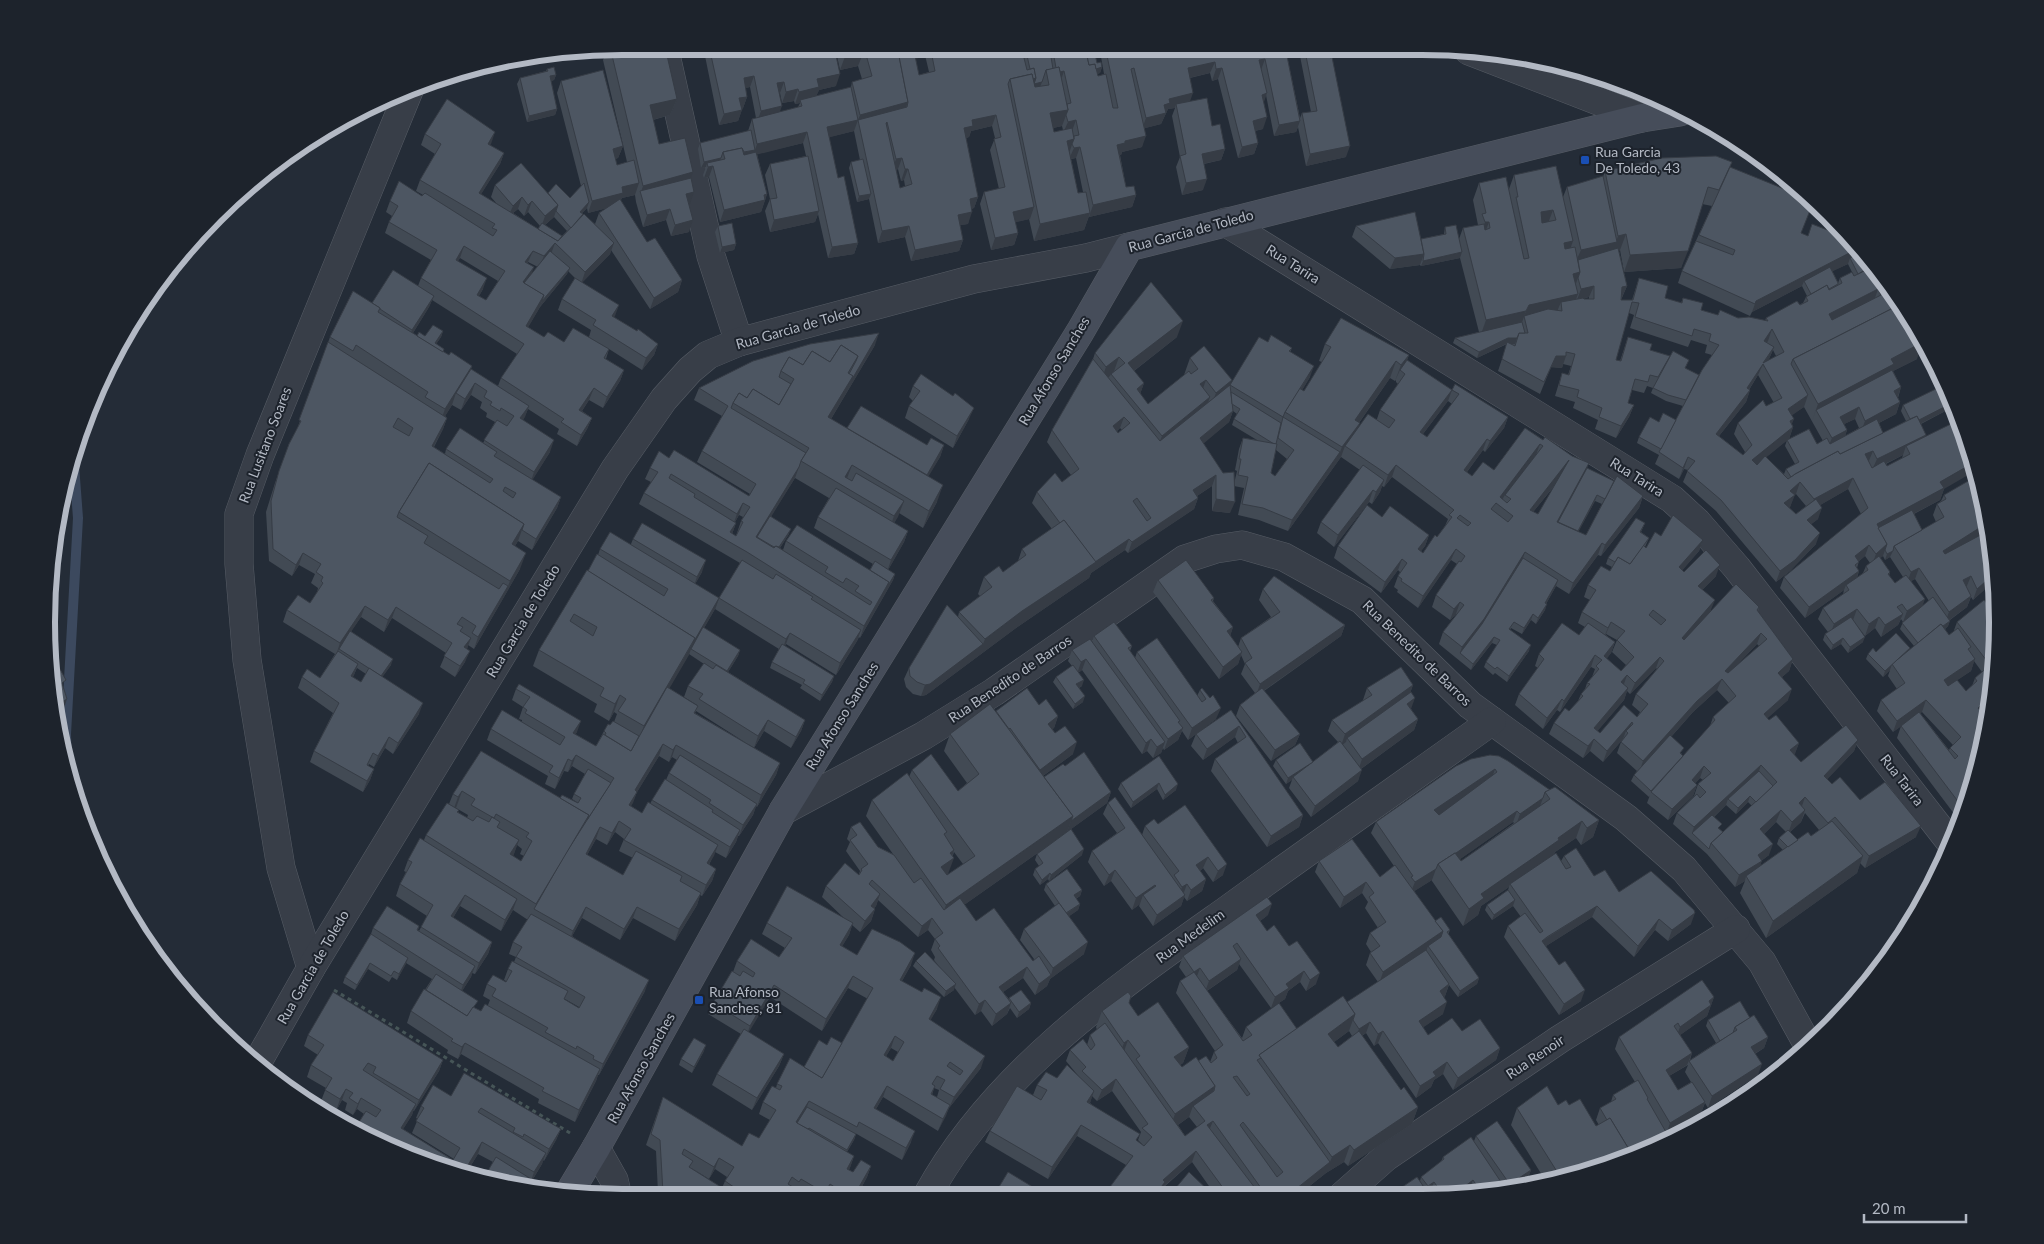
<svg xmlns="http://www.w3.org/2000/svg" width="2044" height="1244" viewBox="0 0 2044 1244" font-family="Lato,sans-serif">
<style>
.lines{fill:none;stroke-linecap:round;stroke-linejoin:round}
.stream{stroke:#3c495e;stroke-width:10}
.street-casing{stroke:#565c65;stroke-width:29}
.secondary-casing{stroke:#565c65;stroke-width:29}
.path{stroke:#465557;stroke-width:3;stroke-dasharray:4 4;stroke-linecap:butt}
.street{stroke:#383e48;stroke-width:28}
.secondary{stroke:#464d5a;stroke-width:28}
.wall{fill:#424a54;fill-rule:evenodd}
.shaded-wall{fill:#363c45}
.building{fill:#4d5662;stroke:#363c45;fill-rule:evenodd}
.transit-dot{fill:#1a4fb4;stroke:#1d232c;stroke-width:2}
.labels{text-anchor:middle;stroke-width:4;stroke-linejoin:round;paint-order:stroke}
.poi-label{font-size:14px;fill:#b3b9c4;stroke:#1d232c;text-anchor:start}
.street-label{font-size:14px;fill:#b3b9c4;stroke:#1d232c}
.rim{fill:none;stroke:#b3b9c4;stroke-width:6}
</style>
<rect width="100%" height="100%" fill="#242c37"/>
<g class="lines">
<path class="stream" d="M67,767L66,734L78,518L73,452"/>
<g class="street-casing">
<g id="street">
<path d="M665,51L711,256L739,342"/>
<path d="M1469,51L1642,118"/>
<path d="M1225,222L1672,499L1697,522L1737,568L1951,843"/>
<path d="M783,811L923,736L994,692L1185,559L1216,549L1242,545L1284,557L1362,600L1470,705L1626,818L1684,869L1762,962L1809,1047"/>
<path d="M311,968L281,868L247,660L239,564V514L260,455L410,88"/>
<path d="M256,1065L311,968L615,469L664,399L690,370L708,355L739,342L974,279L1086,258L1129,247"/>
<path d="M596,1148L614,1180L617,1193"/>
<path d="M928,1194C995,1072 1116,989 1227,910C1315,846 1404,784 1492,721"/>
<path d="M1342,1196L1386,1157L1560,1039L1736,929"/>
</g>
</g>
<g class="secondary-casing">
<path id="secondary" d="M569,1193L596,1148L783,811L1080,332L1129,247L1642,118L1680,112"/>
</g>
<path class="path" d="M334,990L570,1133"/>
<use href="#street" class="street"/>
<use href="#secondary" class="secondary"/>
</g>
<g class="wall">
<path d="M607,51H642L643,54L677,99L670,115L653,120L659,144L691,178L690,204H689V232L671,236L666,220L643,227L636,202L635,195L622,198L620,201L647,242L682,280L678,292L650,309L611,250L610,254L582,282L614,317L658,344L654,355L642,370L609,349L606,359L624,370L620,381L603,408L589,400L582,411L592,418L587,429L577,446L557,434L559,429L528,409L523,420L550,452L532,480L561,497L557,508L532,550L518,541L515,546L520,569L474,649L468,645L467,649L465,662L455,677L440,667L446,653L392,618L384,632L361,617L351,631L391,665L382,677L419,714L393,754L385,748L374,767L369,764L368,766L374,769L370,780L363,792L310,762L314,751L333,713L298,688L302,677L320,678L335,654L283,622L287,610L310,603L317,593L318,588L311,583L315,574L299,565L292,576L269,561L266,512L275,483L289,444L296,432L330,337L372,303L418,286L421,278L431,260L385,233L389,222L392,216L386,212L390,201L422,196L423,195L416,191L420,180L435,154L421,145L425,134L490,145L504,153L500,164L481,194L497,204L491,197L495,185L570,198L581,186L557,93L561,81L623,146L618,158L615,159L617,165L627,162L603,60ZM587,208L588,213L607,208L599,213L595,224L582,213ZM518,209L524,216L528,212L540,226L538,229L513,213ZM554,217L567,231L562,236L545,225ZM460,258L498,281L486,300L479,296L483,289L458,261ZM528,262L538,267L532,273L528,263ZM568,271L575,278L562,299L558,310L591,330L589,337L564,342L544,337L528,327L540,307L567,274ZM432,300L517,354L501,378L498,386L471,369L472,366L449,355L443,352L444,349L436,344L441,337L443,331L425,336H417L413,333L429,307ZM471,395L482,402L480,408L487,413L486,417L495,422L483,443L446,449L445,454L434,447L443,429L447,418L445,416L452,405L461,410ZM357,668L366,674L361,682L353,677Z"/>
<path d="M704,51H738V52L836,86L819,90L816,96L851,87L852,82L862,79L858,66L840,70L836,51H921L919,58H915L919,75L929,72L925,55L926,51H1089L1090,55L1097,63L1102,67L1100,73L1097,74L1098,76L1104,74L1100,51H1286L1300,118L1302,113L1311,112L1299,51H1328L1346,157L1306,166L1298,127L1296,132L1274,136L1266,95L1263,103V129L1255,131L1258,143L1254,154L1238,158L1218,79L1212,81L1210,73L1190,78V101L1212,126L1225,149L1221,160L1204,164L1203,190L1182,195L1176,167L1180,157L1172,116L1175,108L1168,109L1161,124L1145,128L1142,147L1122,152L1121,155H1120L1126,187L1136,195L1132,207L1089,217V216L1084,230L1034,241L1029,219L1015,222L1018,233L1014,245L991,250L980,204L984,192L999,189L990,150L995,138L992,126L971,131L969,137L966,138L978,197L974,208L971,209L968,224L960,225L963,240L959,251L911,261L905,237L878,243L869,199L857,202L849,168L851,162L860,160L854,131L829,137L838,178L858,243L854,254L828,258L818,214L815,222L770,232L765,211L770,199L765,175L770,164L806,156L803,143L757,154L767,194L761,212L720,222L709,177L704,178L703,175L706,167L701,168L698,149L700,143L748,131L752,119L756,118L750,87L745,88L747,97L743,108L742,109L738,121L719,125ZM779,93H780L782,103L794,101L795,104L800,103L798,107L780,112ZM1062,126L1063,130L1054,132L1053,128ZM1076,158L1083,192L1078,193L1071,159ZM898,169L901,181L904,180L905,186L900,188L896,170Z"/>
<path d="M547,69L556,75L554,80L551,81L557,109L555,115L527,122L517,84L520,78L546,71Z"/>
<path d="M1732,162L1730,167L1801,234L1808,236L1855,242L1918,330L1917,359L1893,371L1901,387L1898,398L1900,402L1896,414L1879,423L1883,433L1906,421L1901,411L1903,405L1953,407L1921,424L1944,489L1940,500L1914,514L1922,530L1936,522L1933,515L1937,504L1941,501L1944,495L1971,480L1973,473L1975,472L1993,547L1994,581L1973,600L1971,597L1967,607L1950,620L1948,626L1945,629L1949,635L1953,633L1957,622L1991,608L1994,606L1989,601L1994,588L1997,659L1988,712L1985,708L1981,712L1978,771L1958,819L1897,738L1901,726L1893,732L1877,711L1881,700L1897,689L1888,676L1890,670L1883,677L1866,659L1868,654L1876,652L1909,651L1914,646L1900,629L1903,622L1901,619L1898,625L1881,637L1875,628L1865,636L1858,627L1863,642L1848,653L1841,644L1831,650L1823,640L1825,634L1828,632L1818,619L1823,608L1843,594L1844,590L1805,618L1780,588L1784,577L1861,514L1848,489L1820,505L1818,519L1811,524L1816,544L1790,571L1776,582L1716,511L1683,482L1688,470L1684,469L1679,479L1655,464L1659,455L1637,443L1639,437L1659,422L1676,420L1683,406L1666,401L1651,393L1653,388L1647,386L1644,393L1632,390L1628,403L1634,405L1629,417L1616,438L1595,429L1598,420L1573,408L1575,402L1555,396L1562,373L1568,375L1571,366L1563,364L1562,368L1551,367L1540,394L1498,371L1507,344L1477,358L1453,343L1455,338L1479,332L1460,258L1421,266L1420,265L1390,269L1352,237L1356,226L1421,239L1444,234L1445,227L1459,239L1463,228L1478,225L1473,200L1479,183L1509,189L1514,175L1563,197L1567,187L1603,177L1605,171ZM1702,204L1712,206L1682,271L1678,283L1750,316L1752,312L1802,286L1807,296L1806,297L1803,303L1766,318L1765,321L1738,318L1718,315L1701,310L1683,298L1681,303L1665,298L1639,278L1632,300H1621L1627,286L1619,251L1620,250L1624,272L1681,268ZM1848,264L1854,276L1840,278L1838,283L1832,271ZM1589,297V299H1583ZM1629,313L1634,315L1630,328L1688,347L1691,340L1707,345L1705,353L1712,355L1699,375L1685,368L1687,365L1668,361L1670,356L1650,350L1628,337L1620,361L1616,360ZM1773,350L1776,356L1768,361L1769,359ZM1758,375L1774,403L1738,423L1734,434L1745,452L1743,455L1719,436L1746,402L1750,390H1749ZM1804,407L1823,441L1817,444L1789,439L1793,427L1792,424L1791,415ZM1855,419L1859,428L1845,436L1847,430L1844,424ZM1787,440L1785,446L1795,464L1786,469L1784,474L1766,457ZM1903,455L1902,458L1887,466L1886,464ZM1796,494L1806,506L1796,514L1789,508L1790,507L1794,495ZM1865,556L1870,563L1866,566L1863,573L1857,578L1859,571L1857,568L1859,561ZM1883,556L1885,560L1890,557L1903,577L1895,583L1889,576L1890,572L1880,558ZM1915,579L1929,601L1922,606L1911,581ZM1974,661L1982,672L1975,678L1972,686L1966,691L1957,680L1971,671ZM1922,712L1953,745L1950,748L1949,750L1920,713Z"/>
<path d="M718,226L736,244L734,250L720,253L715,232Z"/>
<path d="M1177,337L1134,371L1144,383L1140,394L1148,404L1184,375L1190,358L1232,380L1230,385L1268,342L1292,348L1290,352L1310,377L1302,390L1304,391L1322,362L1319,361L1325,344L1409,355L1407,360L1452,390L1508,417L1504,428L1485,452L1483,450L1467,472L1472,476L1494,470L1525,428L1587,468L1643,496L1639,508L1601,556L1598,555L1569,594L1556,586L1546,604L1545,610L1536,624L1531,620L1522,634L1511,628L1510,630L1529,651L1507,682L1495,673L1493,675L1484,667L1486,662L1497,645L1492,643L1471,670L1439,644L1443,632L1457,614H1456L1450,620L1432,607L1436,595L1457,564L1451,560L1418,608L1397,592L1398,590L1394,587L1398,576L1400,572L1398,570L1381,593L1334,558L1338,546L1382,517L1429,535L1425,546L1421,551L1423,553L1437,537L1445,526L1448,519L1392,477L1384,487L1382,486L1380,492L1372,504L1369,502L1334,547L1317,533L1321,522L1360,470L1341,457L1288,531L1259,520L1238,515L1244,488L1234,486L1230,513L1212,511V486L1197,496L1198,498L1194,509L1128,553L1125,550L1091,573L1089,578L1016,628L926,695L921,696L913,694L906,687L904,679L909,668L958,617L959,612L980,596L978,594L984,577L1003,572L1018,561L1022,549L1052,529L1032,503L1037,492L1062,482L1071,475L1047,442L1052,430L1093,359L1095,353ZM1390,378L1395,381L1396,380V382L1398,384L1380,410L1377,419L1358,428L1359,423ZM1452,390L1448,401L1452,404L1427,437L1423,434L1448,401ZM1233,411L1237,414L1234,419L1232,425L1257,440L1243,438L1239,449L1235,470L1237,471L1234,484L1223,473L1203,443L1229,422ZM1120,428L1122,430L1118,433L1117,431ZM1276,450L1287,459L1275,476L1271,473ZM1556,484L1538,514L1533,512ZM1595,501L1602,504L1586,535L1578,532Z"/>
<path d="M875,345L831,419L847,428L927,445H944L940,457L928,476L937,502L923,528L899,513L894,523L908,531L904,542L888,570L895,574L893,580L860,638L859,637L857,641L836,675L786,644L785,646L834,676L832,682L820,701L800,688L802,685L770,668L772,662L779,649L715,609L719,598L740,563L639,504L644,493L651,482L645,479L650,468L669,458L749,496L750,494L697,462L702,451L722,416L694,400L699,388ZM795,478L829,498L818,517L814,528L873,564L870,570L786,541L783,550L780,548L789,534L771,516ZM739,515L743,517L741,521L736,536L732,534L736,523L735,522Z"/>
<path d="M913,386L969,419L953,448L905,418L909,406L913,401L909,397Z"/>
<path d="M1645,523L1641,532L1649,538L1645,547L1646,548L1661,536L1703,540L1699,551L1682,570L1684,572L1716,576L1702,590L1711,611L1759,607L1758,612L1793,659L1789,671L1782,677L1788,700L1767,718L1769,720L1799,743L1794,755L1801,762L1858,740L1854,751L1827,779L1832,784L1860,800L1916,837L1865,868L1860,863L1857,873L1766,938L1740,893L1745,881L1735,887L1707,854L1673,824L1677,813L1694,796L1698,784L1703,780L1700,778L1695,783L1697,785L1693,796L1668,820L1647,803L1650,795L1649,797L1631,781L1634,775L1637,771L1617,753L1621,742L1623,739L1603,762L1590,751L1583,758L1549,734L1554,723L1569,711L1578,701L1581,694L1585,689L1587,683L1592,677L1595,669L1591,667L1560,712L1557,710L1543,729L1515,705L1519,694L1538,668L1535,666L1539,654L1579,635L1585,627L1578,623L1582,612L1590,600L1584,597L1588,585L1610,571L1612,567L1606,564L1608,558ZM1606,634L1617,640L1612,652L1626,665L1621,671L1606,659L1611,653L1615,642L1606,635ZM1757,644L1759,646L1734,668ZM1656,668L1657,669L1636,694L1632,705L1640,712L1637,717L1600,733L1597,731L1624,700L1627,691L1630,694ZM1717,690L1729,703L1713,717L1710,726L1683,756L1671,737L1693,712ZM1748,802L1752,806L1723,832L1720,830L1714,817L1726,805L1736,814ZM1805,813L1819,830L1811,836L1798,840L1790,832L1801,822ZM1776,822L1786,832L1779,838L1777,844L1783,850L1760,867L1761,861L1769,855L1764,834Z"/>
<path d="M633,539L702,572L695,584L719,598L715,609L704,628L740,650L738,656L728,672L805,720L801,731L791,748L764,731L754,748L696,711L695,713L780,763L776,775L757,807L756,806L753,815L739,836H738L736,842L726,858L715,852L709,865L716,869L712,881L702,896L700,895L697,905L675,941L633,918L620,940L582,918L572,936L645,991L599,1075H598L596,1081L575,1122L538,1103L539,1099L461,1054L458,1059L447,1053L448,1050L407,1023L411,1011L432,979L406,963L397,980L392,977L389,982L368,969L355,990L343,983L345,977L371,934L373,928L419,926L418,930L419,931L427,916L396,896L400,884L406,872L404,871L408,860L424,840L426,835L449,804L453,794L481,751L560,798L578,803L572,799L574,794L585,774L572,766L568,772L564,771L555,789L545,784L548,776L487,740L491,729L522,722V720L519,719L523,707L512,700L516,689L519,684L577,732L575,734L596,746L604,731L614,722L617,714L614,712L609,721L594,712L597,704L533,666L539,650L598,555L600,549L631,544ZM689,654L704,664L688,686L684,697L697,705V706L669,688ZM659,756L669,762L672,757L677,760L669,773L666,780L652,800L650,804L642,813L631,806L637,792ZM456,808L468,815L467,818L458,812L459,810ZM615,832L624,839L619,851L633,858L623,875L587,855L596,839L607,845ZM517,845L522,849L520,854L524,856L521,861L513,856ZM460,906L501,931L513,910L528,920L513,942L509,954L516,957L514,962L508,969L504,980L506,981V982L487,984L483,996L490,1000L488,1005L481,1011L475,1008L462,991L471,977L472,973L475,974L488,954L492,942L453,918ZM565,999L579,1007V1008L565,1000Z"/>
<path d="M1158,580L1214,598L1213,601L1233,627L1230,636L1238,647L1241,638L1271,617L1259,600L1263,589L1345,625L1341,636L1264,691L1300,734L1295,745L1271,761L1236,716L1240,705L1255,693L1241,674L1245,664L1241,655L1238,664L1219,679L1153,592Z"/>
<path d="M1094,636L1132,646L1130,651L1135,658L1137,652L1197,696L1200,690L1202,688L1216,719L1197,733L1231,710L1303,815L1299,827L1267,847L1211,771L1215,759L1238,743L1235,737L1203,760L1191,746L1196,734L1188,740L1182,731L1178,740L1164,750L1163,748L1161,753L1153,758L1147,751L1142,754L1082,670L1078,673L1082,686L1079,688L1083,702L1073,709L1053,682L1056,677L1072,666L1068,661L1072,650L1092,642Z"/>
<path d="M1413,685L1410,693L1411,709L1418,719L1414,730L1361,769L1358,781L1311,817L1289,788L1292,780L1286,784L1273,766L1276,760L1313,762L1338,742L1328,731L1332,720L1364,701L1363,700L1367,688Z"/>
<path d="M1039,705L1058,716L1054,728L1052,729L1073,754L1043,776L1044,777L1065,766L1111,792L1107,803L1071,829L1082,855L1049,881L1048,879L1040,885L1033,875L1035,869L1039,866L1035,860L1037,854L1066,833L964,905L976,921L1033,961L1034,959L1020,940L1024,929L1055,906L1044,890L1046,884L1082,890L1080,896L1076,899L1080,904L1078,910L1069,916L1084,954L1050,979L1047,986L1035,995L1023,978L1003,992L1009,999V998L1031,1003L1029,1009L1017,1018L1010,1008L1007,1014L992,1026L981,1011L975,1015L954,987V990L944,997L913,966L916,961L941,969L934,960L935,957L931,950L935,939L928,930L918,937L878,900L876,906L874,908L875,909L871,921L860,932L852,925L849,935L842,946L857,955L911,965L902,981L937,1009L930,1020L981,1068L949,1108L938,1131L883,1097L876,1109L911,1142L902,1160L855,1133L856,1134L854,1140L847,1152L854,1156L849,1170L853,1172L871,1166L867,1177L858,1194L658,1193L656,1151L646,1145L663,1097L742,1146L759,1138L770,1120L759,1114L763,1102L776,1088L777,1084L804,1067L827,1045L842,1043L868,999L848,988L822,1031L770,997L748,1032L784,1054L779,1066L752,1110L712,1085L717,1074L741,1034L708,1014L713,1003L733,972L737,961L779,957L785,948L762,934L767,923L846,920L822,897L826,886L859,874L860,871L846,851L850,842L847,839L851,827L878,847L893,854L866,816L872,800L909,777L912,770L958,791L967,783L944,751L950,734L996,711ZM954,852L963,864L947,875ZM891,1048L898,1052L893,1061L886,1056ZM934,1088L939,1090L937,1097L932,1095ZM690,1167L709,1179L715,1169L727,1177L725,1181L722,1188Z"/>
<path d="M1159,756L1176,790L1163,800L1157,789L1131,808L1118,789L1121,783Z"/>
<path d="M1471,759L1550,790L1599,820L1593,837L1581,845L1576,838L1555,852L1554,854L1561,861L1564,856L1594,876L1619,892L1691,924L1668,941L1655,930L1634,957L1592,917L1546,946L1581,1001L1559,1015L1504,937L1508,926L1521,917L1513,906L1492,920L1485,910L1487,905L1508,890L1509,887L1481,906L1478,915L1463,926L1432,881V880L1414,891L1435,921L1450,930L1448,935L1479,978L1477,984L1458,997L1449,985L1445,996L1444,997L1443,1014L1423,1027L1428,1035L1462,1031L1500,1048L1496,1060L1453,1090L1443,1074L1434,1080L1431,1087L1416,1098L1378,1043L1374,1046L1366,1033L1362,1036L1401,1090L1418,1107L1412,1124L1348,1166L1344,1162L1326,1173L1297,1196H1254L1253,1194L1252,1196H1216L1192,1162L1164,1187L1161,1193L1126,1165L1077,1136L1048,1179L985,1142L990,1131L1033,1095L1037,1085L1057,1078H1080L1066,1061L1070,1050L1087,1045L1090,1035L1097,1030L1096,1027L1102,1011L1129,1003L1138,1016L1189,1047L1183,1063L1180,1065L1182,1067L1198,1061L1210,1062L1214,1052L1215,1051L1176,993L1180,981L1186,977L1179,967L1183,956L1268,915L1260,921L1267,931L1316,984L1306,991L1300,982L1288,991L1285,999L1271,1008L1239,964L1237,970L1207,991L1242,1038L1246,1027L1297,1029L1347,1002L1378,982L1366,965L1370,953L1371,952L1366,944L1370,933L1378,928L1365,908L1368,902L1362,893L1340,908L1315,872L1319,861L1380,877L1394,866L1371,833L1376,822ZM1513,822L1514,823L1461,861L1460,859ZM1349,1031L1352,1036L1338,1047L1334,1042ZM1112,1091L1141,1132L1138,1140L1144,1146L1137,1141L1090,1103L1092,1096L1097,1101ZM1189,1117L1197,1127L1185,1136L1178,1125Z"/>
<path d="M1108,803L1142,835L1145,826L1158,824L1185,805L1223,875L1213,882L1203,868L1200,871L1206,879L1202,891L1187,901L1184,897L1181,906L1153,926L1139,906L1140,904L1132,910L1111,881L1104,886L1088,862L1092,851L1117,833L1103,814Z"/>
<path d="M1714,997L1707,1016L1680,1035L1692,1053L1690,1060L1716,1043L1706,1026L1708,1020L1750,1018L1768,1037L1764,1048L1755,1054L1758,1075L1708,1108L1705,1103L1701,1113L1667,1134L1607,1167L1545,1180L1511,1125L1517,1108L1569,1105L1596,1126L1599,1125L1596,1120L1600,1108L1611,1102L1613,1095L1635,1082L1615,1049L1619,1037ZM1688,1065L1685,1072L1691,1082L1678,1090L1669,1076Z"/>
<path d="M308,1035L443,1060L439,1071L414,1111H413L412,1115L403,1129L453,1160L454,1159L412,1133L418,1119L416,1118L421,1106L451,1096L561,1129L556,1140L544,1161L543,1160L542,1164L530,1184L529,1183L528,1188L402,1154L356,1127L364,1114L357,1109L353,1115L345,1110L347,1103L342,1100L336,1111L321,1101L326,1088L307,1077L311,1065L318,1055L304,1046ZM478,1154L493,1162L485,1176L470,1167Z"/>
<path d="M704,1051L692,1073L679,1065L681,1059Z"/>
<path d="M1476,1136L1531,1170L1526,1183L1470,1194L1468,1192L1460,1196H1432L1430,1193L1428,1194L1420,1181L1421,1177L1441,1162L1443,1157L1474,1141Z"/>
</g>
<g class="shaded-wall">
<path d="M856,51H864L858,66L840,70L846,54Z"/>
<path d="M912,51H921L919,58L909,60Z"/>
<path d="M1265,59L1261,70L1259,60Z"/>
<path d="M1215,62L1210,73L1184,79L1188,68Z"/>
<path d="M1102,67L1100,73L1085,77L1087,71Z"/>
<path d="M1222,68L1218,79L1212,81L1216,69Z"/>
<path d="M1064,71L1060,83L1057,73Z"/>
<path d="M840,74L836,86L819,90L815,99L800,100V103L795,104L799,92L817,79Z"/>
<path d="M556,75L554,80L548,82L550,76Z"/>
<path d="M754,76L750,87L739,90L744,78Z"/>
<path d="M1036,78L1042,82L1040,87L1032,89L1011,83Z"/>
<path d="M784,82L780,93L773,95L777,83Z"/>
<path d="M798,89L794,101L782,103L786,92Z"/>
<path d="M1193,93L1189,104H1176L1175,108L1168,109L1161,124L1142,129L1146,118L1164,105L1169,99Z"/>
<path d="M1267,93L1263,105L1262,95Z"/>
<path d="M747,97L743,108L735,110L739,98Z"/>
<path d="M677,99L670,115L644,122L650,105Z"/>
<path d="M908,102L902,118L887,123L883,134L858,120L854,131L823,139L827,127L858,120L860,115Z"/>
<path d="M782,106L778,117L757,122L761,111Z"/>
<path d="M557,109L555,115L527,122L529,116Z"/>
<path d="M742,110L738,121L719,125L724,114Z"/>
<path d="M1068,110L1062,126L1044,130L1050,113Z"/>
<path d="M996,115L992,126L971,131L969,137L960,140L964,128L972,120Z"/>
<path d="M1267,117L1263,129L1249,132L1253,121Z"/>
<path d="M1076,120L1072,131L1063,133L1068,122Z"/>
<path d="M1300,121L1296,132L1274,136L1279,125Z"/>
<path d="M495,132L491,144L484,155L488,144Z"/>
<path d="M807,132L803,143L724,163L725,159L724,157L755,150L757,144Z"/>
<path d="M1146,136L1142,147L1122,152L1121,155L1113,156L1117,145L1125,141Z"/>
<path d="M1074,139L1068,156L1067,141Z"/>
<path d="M1258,143L1254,154L1238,158L1242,147Z"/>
<path d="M623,146L618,158L608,161L613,149Z"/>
<path d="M1350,146L1346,157L1306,166L1310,154Z"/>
<path d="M1080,147L1076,158L1069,159L1074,148Z"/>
<path d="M1225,149L1221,160L1197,165L1202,154Z"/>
<path d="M504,153L500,164L475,204L479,193Z"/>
<path d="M721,158L719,164L707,163L706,167L701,168L704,162Z"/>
<path d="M902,158L898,169L892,171L896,159Z"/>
<path d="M713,166L709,177L704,178L708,167Z"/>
<path d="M905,169H908L904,180L901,181Z"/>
<path d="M693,172L687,189L641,192L643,186Z"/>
<path d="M1207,179L1203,190L1182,195L1186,183Z"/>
<path d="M639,183L635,195L622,198L619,205L588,213L592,201L622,187Z"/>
<path d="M694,192L690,204L682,206L686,194Z"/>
<path d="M767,194L761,212L720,222L724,210Z"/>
<path d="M871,194L869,199L857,202L859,196Z"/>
<path d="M1136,195L1132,207L1089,217L1093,205Z"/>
<path d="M522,197L518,209L508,217L513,206Z"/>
<path d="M978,197L974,208L965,210L970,199Z"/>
<path d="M532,201L528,212L524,216L528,205Z"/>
<path d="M589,202L587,208L578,217L580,212Z"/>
<path d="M558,205L554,217L541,228L545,216Z"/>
<path d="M1034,207L1030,219L1009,224L1013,212Z"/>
<path d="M670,209L666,220L643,227L647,215Z"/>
<path d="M1553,210L1547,226L1534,229L1541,212Z"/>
<path d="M819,211L815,222L770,232L774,220Z"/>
<path d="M972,212L968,224L954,226L958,215Z"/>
<path d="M1090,213L1084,230L1034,241L1040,224Z"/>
<path d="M693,220L689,232L671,236L675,225Z"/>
<path d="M1485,222H1489L1483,238L1479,239Z"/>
<path d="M909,226L905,237L878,243L882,231Z"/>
<path d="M1018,233L1014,245L991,250L995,238Z"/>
<path d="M1626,234L1620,250L1576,261L1581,250L1616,242L1618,236Z"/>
<path d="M963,240L959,251L911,261L915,250Z"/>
<path d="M1573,241L1567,258L1564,243Z"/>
<path d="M555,243L551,254L539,268L544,256Z"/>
<path d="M614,243L610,254L581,284L585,272Z"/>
<path d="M858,243L854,254L828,258L832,247Z"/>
<path d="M736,244L734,250L720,253L722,247Z"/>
<path d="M464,246L460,258L452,271L456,260Z"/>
<path d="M1859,248L1864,255L1850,258L1848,264L1806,284L1804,281L1802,286L1752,312L1756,301Z"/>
<path d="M533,251L528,262L521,273L525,262Z"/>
<path d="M1688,251L1681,268L1624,272L1630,255Z"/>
<path d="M1462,252L1460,258L1421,266L1423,261Z"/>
<path d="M1424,254L1420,265L1390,269L1395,258Z"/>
<path d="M534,267L530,279L522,289L523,282Z"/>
<path d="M570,268L567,274L540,307L542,301Z"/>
<path d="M1580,272L1574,289L1573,274Z"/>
<path d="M487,278L483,289L473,306L477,295Z"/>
<path d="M682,280L678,292L650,309L654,298Z"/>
<path d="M1594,286L1589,297L1577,300L1581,289Z"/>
<path d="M1627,286L1622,297L1618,299L1622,287Z"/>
<path d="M1878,289L1874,301L1825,326L1829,314Z"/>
<path d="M1578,294L1572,310L1562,311L1561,302L1556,314L1524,316L1529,305Z"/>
<path d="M544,295L540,307L522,338L526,326Z"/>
<path d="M434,296L429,307L408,341L412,330Z"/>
<path d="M619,305L615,316L608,327L612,316Z"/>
<path d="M1526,311L1520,328L1480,337L1486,320Z"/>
<path d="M1183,321L1177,337L1122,380L1128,363Z"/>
<path d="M1772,329L1768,341L1760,352L1764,341Z"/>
<path d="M443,331L441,337L433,349L435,343Z"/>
<path d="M879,333L875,345L847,392L851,381Z"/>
<path d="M1508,338H1517L1515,344H1506L1477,358L1479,352Z"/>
<path d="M1923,342L1917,359L1816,410L1812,421L1818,404L1891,359Z"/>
<path d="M658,344L654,355L642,370L646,358Z"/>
<path d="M1774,347L1769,359L1764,367L1763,364Z"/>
<path d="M1409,355L1403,371L1400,370L1395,381L1401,365Z"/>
<path d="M1556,356H1566L1562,368L1551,367L1540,394Z"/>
<path d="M1119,357L1113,374H1111L1110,376L1100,384L1106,367Z"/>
<path d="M1396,361L1390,378L1349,437L1355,420Z"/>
<path d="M1763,364L1758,375L1743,399L1747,388Z"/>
<path d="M472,366L466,382L456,393L452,405L439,426L445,409Z"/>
<path d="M1314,366L1310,377L1288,414L1286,413Z"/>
<path d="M624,370L620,381L603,408L607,397Z"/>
<path d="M853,376L847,392L822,434L828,417Z"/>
<path d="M1206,380L1200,397V384Z"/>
<path d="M1232,380L1226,397L1210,409L1216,393Z"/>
<path d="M475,383L471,395L461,410L465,399Z"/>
<path d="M1144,383L1138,400L1137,389Z"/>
<path d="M1901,387L1897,399L1894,391Z"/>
<path d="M594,388L589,400L575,421L579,410Z"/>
<path d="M1452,390L1448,401L1416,443L1420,432Z"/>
<path d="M1750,390L1746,402L1711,446L1716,434Z"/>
<path d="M1808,395L1804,407L1784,421L1788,409Z"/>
<path d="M1210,397L1204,414L1156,452L1162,436Z"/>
<path d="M1900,402L1896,414L1861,432L1865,421Z"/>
<path d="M1952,403L1953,407L1910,429L1912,423Z"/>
<path d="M1634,405L1629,417L1616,438L1621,426Z"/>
<path d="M529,406L525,417L516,430L520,418Z"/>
<path d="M1859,407L1855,419L1836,428L1840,417Z"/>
<path d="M974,408L969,419L953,448L957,436Z"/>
<path d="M1233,411L1229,422L1196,450L1200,438Z"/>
<path d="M1124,417L1120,428L1108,437L1113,426Z"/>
<path d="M1508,417L1504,428L1485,452L1490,441Z"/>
<path d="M447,418L443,429L428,457L432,446Z"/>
<path d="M592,418L587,429L577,446L581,435Z"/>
<path d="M1794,419L1789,431L1793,427L1789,439L1748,472L1752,460L1790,421Z"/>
<path d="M1360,423L1354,440L1345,446L1341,457L1288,531L1292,520L1340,452L1342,447Z"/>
<path d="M1847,430L1843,442L1827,450L1832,438Z"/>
<path d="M1926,435L1922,446H1906L1903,455L1872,470L1877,459Z"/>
<path d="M1487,439L1483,450L1460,481L1464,470Z"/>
<path d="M554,440L550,452L530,484L534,472Z"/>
<path d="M1540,444L1536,455L1506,495H1505L1499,505L1500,497Z"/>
<path d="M944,445L940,457L920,491L924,480Z"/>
<path d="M1873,451L1868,463L1865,454Z"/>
<path d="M1688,457L1684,469L1679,479L1683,468Z"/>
<path d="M1569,460L1565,472L1526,521L1530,510Z"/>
<path d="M1589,463L1585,474L1556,528L1557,522Z"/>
<path d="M1973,463L1975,471L1944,489L1940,500L1876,533L1877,524L1940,482Z"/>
<path d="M852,465L846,481L845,477Z"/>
<path d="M1396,465L1392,477L1384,487L1388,475Z"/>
<path d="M799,467L795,478L755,543L756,537Z"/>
<path d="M1216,475L1212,486L1189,501L1193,490Z"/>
<path d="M1853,478L1848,489L1810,511L1814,499Z"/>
<path d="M1384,480L1380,492L1372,504L1376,492Z"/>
<path d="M1800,482L1796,494L1790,499L1795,495L1790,507L1780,514L1790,491Z"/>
<path d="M943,485L937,502L923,528L929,511Z"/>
<path d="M1373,490L1369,502L1334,547L1338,535Z"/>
<path d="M1597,495L1595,501L1573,542L1575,537Z"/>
<path d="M1643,496L1639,508L1601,556L1605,545Z"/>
<path d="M561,497L557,508L532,550L536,539Z"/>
<path d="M1198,498L1194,509L1128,553L1132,542Z"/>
<path d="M1216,499L1235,502L1230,513L1212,511Z"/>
<path d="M904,501L898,517L888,533L894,516Z"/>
<path d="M743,503L739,515L733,525L737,514Z"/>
<path d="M1822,508L1818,519L1803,531L1807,520Z"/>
<path d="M736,523L732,534L730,532Z"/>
<path d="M524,524L518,541L506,561L512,544Z"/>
<path d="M1984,525L1980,536L1939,563L1943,551Z"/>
<path d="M791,529L789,534L775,555L778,549Z"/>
<path d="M908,531L904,542L887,572L891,560Z"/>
<path d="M1820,533L1816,544L1790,571L1776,582L1780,571Z"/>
<path d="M1429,535L1425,546L1414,560L1418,549Z"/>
<path d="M1129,539L1125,550L1091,573L1089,578L1016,628L926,695L921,696L925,685L983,644L985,639L1022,611Z"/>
<path d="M1703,540L1699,551L1675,579L1679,567Z"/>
<path d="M1602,543L1598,555L1569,594L1573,583Z"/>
<path d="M1887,544L1883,556L1872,565L1876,554Z"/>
<path d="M1869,545L1865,556L1851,568L1855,556Z"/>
<path d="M1456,549L1451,560L1418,608L1423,596Z"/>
<path d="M1893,551L1890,557L1885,560L1887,554Z"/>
<path d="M1525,552L1521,564L1480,630L1460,653L1462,647Z"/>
<path d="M303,553L299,565L292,576L296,565Z"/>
<path d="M526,553L520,569L474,649L478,637L508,586L510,581Z"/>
<path d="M1402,559L1398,570L1381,593L1385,582Z"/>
<path d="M706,560L702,572L693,588L697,577Z"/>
<path d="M1720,565L1716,576L1694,598L1698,586Z"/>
<path d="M1919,568L1915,579L1907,583L1911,572Z"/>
<path d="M1859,571L1855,582L1846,585L1844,590L1805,618L1809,607Z"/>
<path d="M895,574L893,580L860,638L864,626L889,582Z"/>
<path d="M1994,574V581L1973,600L1977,589Z"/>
<path d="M1971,576L1966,588L1963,580Z"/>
<path d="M1558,580L1556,586L1543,609L1545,603Z"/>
<path d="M1971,596L1967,607L1945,623L1949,612Z"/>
<path d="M719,598L715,609L692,649H691L689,655L638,742L644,726Z"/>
<path d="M1925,599L1921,610L1903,622L1907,611Z"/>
<path d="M1715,600L1710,612L1678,650L1682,638Z"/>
<path d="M1460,602L1456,614L1450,620L1454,609Z"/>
<path d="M1547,604L1545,610L1536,624L1538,618Z"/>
<path d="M365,606L361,617L339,650V649L336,655L340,643Z"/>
<path d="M396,607L392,618L384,632L388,620Z"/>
<path d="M1857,609L1853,620L1830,635L1834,624Z"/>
<path d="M1533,614L1531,620L1522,634L1524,628Z"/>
<path d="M1903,614L1898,625L1881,637L1885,625Z"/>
<path d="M1879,617L1875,628L1865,636L1869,624Z"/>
<path d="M1950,621L1948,626L1918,651L1920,645Z"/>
<path d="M1611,622L1606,634L1603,639L1608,628Z"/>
<path d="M1345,625L1341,636L1256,696L1260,684Z"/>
<path d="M1233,627L1229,639L1227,631Z"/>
<path d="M861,630L857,641L836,675L840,663Z"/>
<path d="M790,633L786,644L782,651L786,639Z"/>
<path d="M1761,633L1757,644L1723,680L1725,671Z"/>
<path d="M1494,637L1492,643L1471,670L1473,664Z"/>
<path d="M1865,637L1863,642L1848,653L1850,647Z"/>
<path d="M471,638L467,649L464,647Z"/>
<path d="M1843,638L1841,644L1831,650L1833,645Z"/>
<path d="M1615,642L1611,653L1600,668L1604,656Z"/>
<path d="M1531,645L1529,651L1507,682L1509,676Z"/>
<path d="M1910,648L1908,654L1892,664L1890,670L1883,677L1885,671Z"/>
<path d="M740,650L738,656L725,677L727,671Z"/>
<path d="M470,651L465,662L455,677L460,666Z"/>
<path d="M1242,652L1238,664L1219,679L1223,667Z"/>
<path d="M1595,655L1591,667L1560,712L1564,701Z"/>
<path d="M1660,657L1656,668L1630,694L1635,683Z"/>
<path d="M393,659L391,665L379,682L381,676Z"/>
<path d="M1086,659L1082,670L1077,674L1081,662Z"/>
<path d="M1793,659L1789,671L1774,684L1778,673Z"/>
<path d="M1975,659L1971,671L1940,692L1944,680Z"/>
<path d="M358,664L354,675L347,687L351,676Z"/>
<path d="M1627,675L1623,687L1621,682Z"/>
<path d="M834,676L832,682L820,701L822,695Z"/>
<path d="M1722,679L1717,690L1693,712L1639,773L1643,761L1697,701Z"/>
<path d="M1084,680L1082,686L1074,690L1076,684Z"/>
<path d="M1413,685L1409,696L1347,738L1346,742L1341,746L1345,734Z"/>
<path d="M1628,688L1624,700L1590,740L1594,728Z"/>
<path d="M1792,689L1788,700L1760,725L1764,714Z"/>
<path d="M620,695L614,712L609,721L615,704Z"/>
<path d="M1085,696L1083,702L1073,709L1075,704Z"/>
<path d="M1989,697L1985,708L1974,719L1978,708Z"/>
<path d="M1415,698L1411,709L1407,704Z"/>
<path d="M67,699L63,711L55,715L54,708L55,706Z"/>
<path d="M1562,699L1557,710L1543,729L1547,718Z"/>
<path d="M1926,700L1922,712L1893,732L1897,721Z"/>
<path d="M423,703L419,714L393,754L398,743Z"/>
<path d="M1221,708L1216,719L1188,740L1192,728Z"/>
<path d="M1058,716L1054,728L1044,735L1048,724Z"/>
<path d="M1418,719L1414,730L1358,771L1362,759Z"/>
<path d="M768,720L764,731L754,748L758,736Z"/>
<path d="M805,720L801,731L791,748L796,737Z"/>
<path d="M581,721L577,732L569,745L573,733Z"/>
<path d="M1632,722L1628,733L1626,731L1623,739L1603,762L1607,751Z"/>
<path d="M1239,726L1235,737L1203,760L1207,749Z"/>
<path d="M1183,728L1178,740L1164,750L1168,739Z"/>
<path d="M1300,734L1295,745L1271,761L1275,750Z"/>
<path d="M389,737L385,748L374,767L378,756Z"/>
<path d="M1151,739L1147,751L1142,754L1146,743Z"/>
<path d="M1594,739L1590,751L1583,758L1588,746Z"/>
<path d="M1858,740L1854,751L1820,787L1824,776Z"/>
<path d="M1077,742L1073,754L1036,781L1040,770Z"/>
<path d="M1165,742L1161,753L1153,758L1157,747Z"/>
<path d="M1799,743L1795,754L1786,762L1790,750Z"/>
<path d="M663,744L659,756L631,802L635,790Z"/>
<path d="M676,745L672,757L669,762L673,750Z"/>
<path d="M576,755L572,766L568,772L572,761Z"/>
<path d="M568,759L564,771L555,789L559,778Z"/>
<path d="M1313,762L1293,777L1292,780L1286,784L1288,778Z"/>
<path d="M780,763L776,775L757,807L761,795Z"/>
<path d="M1761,765L1757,777L1728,799L1726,805L1694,835L1692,833L1694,827Z"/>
<path d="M1704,766L1700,778L1688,792L1692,780Z"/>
<path d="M374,769L370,780L363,792L367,781Z"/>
<path d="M1495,769L1491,781L1430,821L1434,810Z"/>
<path d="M1362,770L1358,781L1311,817L1315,806Z"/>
<path d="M1159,783L1157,789L1131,808L1133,802Z"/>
<path d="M1178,784L1176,790L1163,800L1165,795Z"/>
<path d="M1697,785L1693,796L1668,820L1672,809Z"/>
<path d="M462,791L456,808L452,814L458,797Z"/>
<path d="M637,792L633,803L625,816L629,805Z"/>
<path d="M1111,792L1107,803L1067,832L1071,821Z"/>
<path d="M1750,796L1748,802L1736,814L1738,808Z"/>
<path d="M1805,797L1801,809L1799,803Z"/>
<path d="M1543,798L1539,809L1516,825L1520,814Z"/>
<path d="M757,804L753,815L739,836L743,825Z"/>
<path d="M1965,805L1961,817L1958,819L1963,808Z"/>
<path d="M1781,810L1776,822L1756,841L1760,829Z"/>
<path d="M1805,810L1801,822L1788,834L1792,822Z"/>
<path d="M1517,811L1513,822L1446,869L1447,859Z"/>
<path d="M1303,815L1299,827L1267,847L1271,836Z"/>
<path d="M1073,816L1067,832L940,922L946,905Z"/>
<path d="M1599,820L1593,837L1581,845L1587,828Z"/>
<path d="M619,821L615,832L607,845L612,833Z"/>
<path d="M1582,821L1576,838L1555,852L1553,857L1510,884L1509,887L1481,906L1478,915L1463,926L1469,909L1481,894L1558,838Z"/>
<path d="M1921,826L1916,837L1865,868L1869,856Z"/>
<path d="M600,827L596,839L581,866L586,854Z"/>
<path d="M740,830L736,842L726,858L730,847Z"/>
<path d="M519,840L513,857L510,854Z"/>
<path d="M1773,844L1769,855L1754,866L1762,861L1757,873L1746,876L1745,881L1735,887L1739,875L1758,855Z"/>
<path d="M718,845L714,856L702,875L707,863Z"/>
<path d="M1084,849L1082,855L1049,881L1051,875Z"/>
<path d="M954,850L951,860L954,858L948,874L935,883L941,867L950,853Z"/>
<path d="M1863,856L1857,873L1766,938L1773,921Z"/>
<path d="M1208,857L1203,868L1192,877L1196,865Z"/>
<path d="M1227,864L1223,875L1213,882L1218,871Z"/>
<path d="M716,869L712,881L702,896L706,885Z"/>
<path d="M1436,869L1432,880L1410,894L1415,882Z"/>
<path d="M1115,870L1111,881L1104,886L1109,875Z"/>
<path d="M1050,873L1048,879L1040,885L1042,880Z"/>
<path d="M1206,879L1202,891L1187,901L1191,890Z"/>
<path d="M1366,882L1362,893L1340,908L1344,897Z"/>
<path d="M1187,884L1183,895L1178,898L1182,887Z"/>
<path d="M1155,885L1151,896L1143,895L1140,904L1132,910L1136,898Z"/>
<path d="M1082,890L1080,896L1072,901L1074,895Z"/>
<path d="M701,893L697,905L675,941L679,929Z"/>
<path d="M880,894L876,906L866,917L871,906Z"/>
<path d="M465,895L460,906L447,928L451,916Z"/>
<path d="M1185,895L1181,906L1153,926L1157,915Z"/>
<path d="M517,899L513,910L501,931L505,920Z"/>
<path d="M1515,900L1513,906L1492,920L1494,915Z"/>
<path d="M1080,904L1078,910L1064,920L1066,914Z"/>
<path d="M1272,904L1268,915L1252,927L1256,915Z"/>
<path d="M1597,906L1592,917L1543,948L1542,941Z"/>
<path d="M586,907L582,918L569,942L573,931Z"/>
<path d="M637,907L633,918L620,940L624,929Z"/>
<path d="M875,909L871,921L860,932L865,921Z"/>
<path d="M1695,913L1691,924L1668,941L1672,930Z"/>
<path d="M932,918L928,930L918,937L922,926Z"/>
<path d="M1659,919L1655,930L1634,957L1638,946Z"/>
<path d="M853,923L849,935L836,957L840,945Z"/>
<path d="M1443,931L1439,943L1428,946L1426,952L1379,984L1383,972Z"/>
<path d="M492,942L488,954L475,974L479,963Z"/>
<path d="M1088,942L1084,954L1050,979L1047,986L1035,995L1039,984L1051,975L1053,968Z"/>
<path d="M915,953L911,965L896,991L900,980Z"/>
<path d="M408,958L406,964L397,980L399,974Z"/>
<path d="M1241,959L1237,970L1205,992L1209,981Z"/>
<path d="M370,963L368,969L355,990L357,985Z"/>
<path d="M475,966L471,977L459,996L463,985Z"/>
<path d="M1027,967L1023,978L995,998L999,987Z"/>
<path d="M1200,968L1196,979L1194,972Z"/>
<path d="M1304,971L1300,982L1288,991L1285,999L1271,1008L1275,997L1286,984Z"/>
<path d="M1320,973L1316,984L1306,991L1310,980Z"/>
<path d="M853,976L848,988L822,1031L826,1019Z"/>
<path d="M1479,978L1477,984L1458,997L1460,991Z"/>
<path d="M649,980L645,991L599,1075L603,1064Z"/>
<path d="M956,984L954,990L944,997L946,991Z"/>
<path d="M1449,984L1445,996L1436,1002L1440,991Z"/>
<path d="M774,985L770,997L746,1037L750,1026Z"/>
<path d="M1585,990L1581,1001L1559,1015L1564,1004Z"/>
<path d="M941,997L937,1009L925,1030L929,1019Z"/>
<path d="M1714,997L1707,1016L1676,1038L1680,1027Z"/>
<path d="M985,1000L981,1011L975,1015L979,1004Z"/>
<path d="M1447,1002L1443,1014L1415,1033L1419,1021Z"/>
<path d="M1011,1003L1007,1014L992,1026L996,1014Z"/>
<path d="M1031,1003L1029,1009L1017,1018L1019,1012Z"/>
<path d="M1355,1014L1349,1031L1322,1051L1328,1034Z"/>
<path d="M1370,1022L1366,1033L1355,1040L1359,1029Z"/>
<path d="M1383,1031L1378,1043L1374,1046L1378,1034Z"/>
<path d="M895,1036L891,1048L880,1067L884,1055Z"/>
<path d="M1768,1037L1764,1048L1747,1058L1751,1047Z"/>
<path d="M1128,1040L1122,1057L1118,1059L1124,1043Z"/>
<path d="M465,1043L461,1054L458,1059L462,1047Z"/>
<path d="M706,1045L704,1051L692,1073L694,1067Z"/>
<path d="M1189,1047L1183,1063L1168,1074L1174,1057Z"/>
<path d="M1500,1048L1496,1060L1453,1090L1458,1078Z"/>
<path d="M1692,1053L1687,1065L1661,1081L1666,1070Z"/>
<path d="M784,1054L779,1066L752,1110L757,1098Z"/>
<path d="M985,1056L981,1068L949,1108L954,1097Z"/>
<path d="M443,1060L439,1071L414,1111L419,1100Z"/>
<path d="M1447,1062L1443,1074L1434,1080L1431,1087L1416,1098L1420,1086L1433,1072Z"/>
<path d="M1762,1064L1758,1075L1708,1108L1712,1096Z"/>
<path d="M600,1069L596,1081L575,1122L579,1110Z"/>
<path d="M1116,1079L1112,1091L1097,1101L1102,1090Z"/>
<path d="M887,1086L883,1097L870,1119L874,1108Z"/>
<path d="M1215,1086L1209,1103L1193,1106L1189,1117L1169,1131L1175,1114Z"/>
<path d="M346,1089L342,1100L336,1111L340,1099Z"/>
<path d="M1094,1091L1090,1103L1087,1102Z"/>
<path d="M361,1098L357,1109L353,1115L358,1104Z"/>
<path d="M809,1101L805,1112L795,1128L796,1122Z"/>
<path d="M1705,1102L1701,1113L1666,1135L1670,1123Z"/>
<path d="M416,1104L412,1115L397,1139L401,1128Z"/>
<path d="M950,1105L946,1116L938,1131L943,1119Z"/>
<path d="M1418,1107L1412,1124L1348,1166L1354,1150Z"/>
<path d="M1213,1121L1208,1133L1207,1125Z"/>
<path d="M1081,1125L1077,1136L1048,1179L1052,1167Z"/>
<path d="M561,1129L556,1140L544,1161L549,1149Z"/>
<path d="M915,1131L911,1142L902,1160L906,1148Z"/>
<path d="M856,1134L854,1140L844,1156L847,1150Z"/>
<path d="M482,1142L478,1154L467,1171L468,1165Z"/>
<path d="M1350,1145L1344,1162L1326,1173L1297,1196H1287L1330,1162L1332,1157Z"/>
<path d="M1196,1151L1192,1162L1164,1186L1160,1195H1155L1163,1180Z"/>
<path d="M546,1153L542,1164L530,1184L534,1172Z"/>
<path d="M854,1156L850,1168L843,1180L847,1169Z"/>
<path d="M719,1158L715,1169L709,1179L714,1167Z"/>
<path d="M871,1166L867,1177L858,1194H855Z"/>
<path d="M1531,1170L1526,1183L1514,1186L1516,1180Z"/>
<path d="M1473,1180L1468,1192L1463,1196L1464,1187Z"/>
<path d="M1434,1182L1430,1193L1424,1196L1428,1186Z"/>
<path d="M1255,1188L1252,1196H1244Z"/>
</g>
<g class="building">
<path d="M611,51H642L643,54L656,51H666L677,99L650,105L659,144L685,138L693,172L643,186Z"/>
<path d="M710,51H738V52L742,51H835L840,74L817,79L819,87L799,92L798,89L786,92L784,82L777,83L782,106L761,111L754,76L744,78L747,97L739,98L742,110L724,114Z"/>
<path d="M846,51H856L846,54Z"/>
<path d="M865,51H898L908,102L860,115L852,82L872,76Z"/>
<path d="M898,51H914L919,75L935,71L931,51H1026L1027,57L1024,58L1027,70L1034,68L1036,78L1033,79L1032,74L1010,79L1008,84L1034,207L1013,212L1018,233L995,238L984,192L1005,187L994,139L1001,137L996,115L972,120L973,126L964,128L978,197L970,199L972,212L958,215L963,240L915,250L909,226L882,231L858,120L907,107L908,102ZM887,122L896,159L902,158L905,169H908L912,184L900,188L886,123Z"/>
<path d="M1026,51H1050L1053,69L1046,70L1042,82L1034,84L1036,78L1034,68L1030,69Z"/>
<path d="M1053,51H1086L1089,65L1095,64L1098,76L1106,74L1113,108H1118L1106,51H1286L1300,121L1279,125L1265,59L1259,60L1267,93L1262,95L1267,117L1253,121L1258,143L1242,147L1222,68L1216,69L1215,62L1188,68L1193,93L1169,99L1170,103L1164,105L1166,113L1146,118L1134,68L1131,69L1146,136L1125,141V143L1117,145L1126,187L1134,186L1136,195L1093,205L1080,147L1074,148L1072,144L1074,139V136L1079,135L1076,120L1068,122L1066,115L1068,110L1067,104L1071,103L1064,71L1060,72L1059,67L1056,68Z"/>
<path d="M1086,51H1089L1090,55L1095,54L1097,63L1101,62L1102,67L1096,69L1095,64L1089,65Z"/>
<path d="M1305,51H1328L1330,58L1332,57L1350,146L1310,154L1302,113L1317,111Z"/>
<path d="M554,67L556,75L550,76L557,109L529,116L520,78L548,71L547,69Z"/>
<path d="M1059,67L1068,110L1050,113L1054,132L1072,128L1074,139L1067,141L1078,193L1086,192L1090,213L1040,224L1010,79L1032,74L1035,87L1049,85L1046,70Z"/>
<path d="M603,70L623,146L613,149L617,165L634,160L639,183L622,187L623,193L592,201L561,81Z"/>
<path d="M851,87L858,120L827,127L838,178L844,176L858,243L832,247L807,132L757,144L752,119L802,106L800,100Z"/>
<path d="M1207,98L1212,126L1220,124L1225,149L1202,154L1207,179L1186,183L1180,156L1186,154L1176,104Z"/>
<path d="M447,99L495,132L488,144L504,153L479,193L558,241L584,214L614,243L585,272L555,243L544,256L533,251L525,262L534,267L523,282L544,295L526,326L544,337L548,332L564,342L573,328L609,349L604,358L624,370L607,397L594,388L579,410L592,418L581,435L561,422L564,419L501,378L524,344L421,278L437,250L389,222L398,206L390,201L399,181L422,196L425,193L493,236L497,230L492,228L495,224L420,180L441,144L425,134ZM464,246L505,271L486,300L477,295L487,278L456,260Z"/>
<path d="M751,130L755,150L744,152L742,148L723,152L721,158L704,162L700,143Z"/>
<path d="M742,148L744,155L756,152L767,194L764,195L765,200L724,210L713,166L708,167L707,163L725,159L723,152Z"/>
<path d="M808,156L819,211L774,220L770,199L777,198L770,164Z"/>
<path d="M1716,156L1732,162L1719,190L1708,187L1688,251L1630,255L1626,234L1618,236L1605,171L1662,158Z"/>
<path d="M863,159L871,194L859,196L851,162Z"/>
<path d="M521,163L558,205L545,216L532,201L528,205L522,197L513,206L495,185Z"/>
<path d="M1556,166L1573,241L1564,243L1565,249L1575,247L1580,272L1573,274L1578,294L1534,304L1529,305L1526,311L1486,320L1463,228L1484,224L1485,230L1490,228L1489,222H1485L1482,214L1486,213L1479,183L1506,177L1524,259L1529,258L1516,197H1518L1514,175ZM1553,210L1556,220L1542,223L1541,212Z"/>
<path d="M1730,167L1809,199L1813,203L1801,233L1808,236L1812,224L1830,231L1833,222L1855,242L1859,248L1756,301L1755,304L1682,271L1696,241L1733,255L1735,250L1699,235Z"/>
<path d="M1603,176L1617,242L1581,250L1567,187Z"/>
<path d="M691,178L694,192L686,194L693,220L675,225L670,209L647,215L640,191Z"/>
<path d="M584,183L589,202L580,212L583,214L571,228L556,211L558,205L548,193L556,184L570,198Z"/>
<path d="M620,199L647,242L655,238L682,280L654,298L599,213Z"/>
<path d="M1415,212L1424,254L1395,258L1356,226Z"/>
<path d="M542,223L562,236L558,241L538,229Z"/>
<path d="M732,223L736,244L722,247L718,226Z"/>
<path d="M1456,225L1462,252L1423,261L1424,254L1421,239L1446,234L1445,227Z"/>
<path d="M1618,248L1627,286L1622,287L1621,300H1633L1639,278L1668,286L1665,298L1682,303L1683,298L1703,303L1701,310L1718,315L1720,310L1738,318L1749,317L1768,321L1766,318L1797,301L1800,305L1808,301L1806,297L1827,285L1829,290L1842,283L1840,278L1852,272L1854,276L1870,268L1868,264L1870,263L1899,305L1793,359L1791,364L1808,395L1788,409L1794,419L1790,421L1793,427L1752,460L1757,465L1765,456L1788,479L1795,474L1838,451L1840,454L1917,416L1926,435L1877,459L1873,451L1865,454L1872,468L1884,461L1887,466L1910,454L1906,446L1959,420L1967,437L1973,463L1940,482L1944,488L1877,524L1887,544L1876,554L1869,545L1855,556L1859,562L1855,565L1859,571L1809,607L1784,577L1868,508L1853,478L1814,499L1800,482L1790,491L1795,495L1784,503L1796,514L1816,499L1822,508L1807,520L1820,533L1795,560L1780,571L1721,500L1687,471L1695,461L1688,457L1683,468L1659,452L1702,370L1719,345L1709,341L1711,334L1694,329L1692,336L1635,317L1639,303L1632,302L1616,360L1621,361L1628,337L1652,344L1650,350L1670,356L1658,377L1650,375L1648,382L1635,379L1628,403L1634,405L1621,426L1599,417L1602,408L1577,397L1579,390L1559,385L1562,373L1569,375L1575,354L1566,352V356H1556L1544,382L1502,359L1507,342L1515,346L1519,333H1528L1524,316L1548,309L1562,311L1561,302L1583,298L1584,299H1594V286L1581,289L1578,278L1580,272L1578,260ZM1878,289L1881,295L1832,320L1829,314ZM1772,329L1784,352L1763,363L1774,347L1764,341ZM1763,364L1782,398L1766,406L1763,400L1738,423L1752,445L1743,455L1716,434L1750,390L1747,388Z"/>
<path d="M550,251L570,268L542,301L544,295L524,283Z"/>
<path d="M1862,252L1870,263L1868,264L1865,270L1858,274L1850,258Z"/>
<path d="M1830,267L1838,283V284L1829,289L1827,285L1811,294L1804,281Z"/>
<path d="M393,270L434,296L412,330L380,309V308L372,303Z"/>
<path d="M575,278L619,305L612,316L637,331L638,329L658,344L646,358L593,325L596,320L562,299Z"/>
<path d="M1151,282L1183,321L1128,363L1144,383L1137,389L1148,404L1189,371L1191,374L1198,369L1190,358L1204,346L1232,380L1216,393L1206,380L1200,384L1210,397L1162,436L1111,374L1125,363L1119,357L1106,367L1095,353Z"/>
<path d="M353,291L380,308L378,312L449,355L451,352L472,366L445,409L425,397L428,392L356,345L353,351L330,337Z"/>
<path d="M1899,305L1918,330L1923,342L1891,359L1894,364L1818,404L1793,359Z"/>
<path d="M1341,318L1409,355L1401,365L1396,361L1355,420L1360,423L1342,447L1285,412L1299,388L1304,391L1331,347L1325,344Z"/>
<path d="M1522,322L1525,333H1519L1517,338H1508L1479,352L1455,338Z"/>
<path d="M433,325L443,331L435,343L444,349L443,352L417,336L419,332L425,336Z"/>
<path d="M879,333L851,381L853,376L849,374L856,361L858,356L841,345L830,362L812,351L803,365L789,357L781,371L779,377L791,384L779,405L753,389L747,398L739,393L733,403L731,408L806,453L801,461L799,467L756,537L774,548L776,546L870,605L872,602L855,591L859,586L846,578L843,583L825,572L828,567L786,541L797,525L889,582L864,626L747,552L644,493L658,472L650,468L659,451L669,458L674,450L749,496L756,484L702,451L728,406L699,388L753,361L810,344ZM671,474L737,514L743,503L750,507L741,521L743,522L736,536L730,532L736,523L694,497L695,494L669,478Z"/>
<path d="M1271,335L1292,348L1289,351L1314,366L1285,412L1283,417L1230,385L1259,337L1268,342Z"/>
<path d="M328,342L447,418L432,446L490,483L493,479L446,449L460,428L497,452L494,456L561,497L536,539L522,530L524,524L429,463L399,512L397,517L428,536L424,543L499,589L503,583L508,586L478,637L472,633L476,626L462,617L457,624L463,627L460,631L471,638L464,647L470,651L460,666L444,656L452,643L396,607L388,620L365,606L340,643L287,610L298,595L310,603L323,583L321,581L323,577L316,572L321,564L303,553L296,565L273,549L271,501L279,471L289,444L301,421L299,420ZM398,418L413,428L409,436L393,427ZM505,487L516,493L513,498L503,491Z"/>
<path d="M841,345L858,356L848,373L853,376L828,417L943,485L929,511L852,465L845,477L852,481L856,473L904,501L894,516L801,461L809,448L733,403L739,393L747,398L753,389L779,405L794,379L781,371L789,357L803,365L812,351L830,362Z"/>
<path d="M1673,351L1689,360L1685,368L1699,375L1686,400L1668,395L1653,388Z"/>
<path d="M1093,359L1160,441L1230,385L1233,411L1200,438L1223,473L1234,472L1235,502L1216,499V475L1193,490L1198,498L1132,542L1129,539L1095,562L1064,520L1060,523L1037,492L1055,473L1062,482L1079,469L1052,430ZM1124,417L1130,423L1118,433L1113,426ZM1137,498L1151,518L1147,521L1133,501Z"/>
<path d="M1407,360L1452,390L1420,432L1427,437L1459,394L1452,390L1455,384L1508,417L1490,441L1487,439L1464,470L1472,476L1483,462L1494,470L1525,428L1543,440L1545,437L1572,456L1589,463L1557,522L1586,535L1617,476L1643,496L1605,545L1602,543L1573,583L1525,552L1484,619L1462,647L1443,632L1464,605L1460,602L1454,609L1436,595L1459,561L1461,562L1465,556L1456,549L1423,596L1401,581L1402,579L1398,576L1407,563L1402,559L1385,582L1338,546L1367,505L1382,517L1390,506L1429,535L1418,549L1423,553L1435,535L1437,537L1452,517L1449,515L1454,510L1396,465L1388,475L1345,446L1368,414L1389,428L1395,420L1380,410L1405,374L1400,370ZM1540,444L1543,446L1505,495L1511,499L1507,503L1500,497ZM1569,460L1538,514L1530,510ZM1496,503L1513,516L1508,522L1491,509ZM1460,515L1471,523L1468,526L1457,518Z"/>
<path d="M471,369L529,406L520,418L554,440L534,472L484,440L497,420L507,426L514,416L501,408L500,411L490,405L492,402L484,397L487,391L475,383L465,399L456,393Z"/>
<path d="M1892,370L1901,387L1894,391L1900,402L1865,421L1859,407L1840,417L1847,430L1832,438L1816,410Z"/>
<path d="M921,374L953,396L955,393L974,408L957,436L909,406L920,391L913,386Z"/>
<path d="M1944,385L1952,403L1919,420L1917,416L1910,419L1903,405Z"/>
<path d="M1231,392L1281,423L1276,444H1274L1234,419L1240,409L1232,404Z"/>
<path d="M861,406L927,445L931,438L944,445L927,475L847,428Z"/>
<path d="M1663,413L1676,420L1661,449L1639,437L1650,417L1659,422Z"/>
<path d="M1283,417L1340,452L1292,520L1263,508L1242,504L1248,477L1238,475L1241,459H1239L1243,438L1277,444L1271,473L1275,476L1294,450L1278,438Z"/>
<path d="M1877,419L1883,433L1840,454L1838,451L1795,474L1791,477L1786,469L1799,462L1787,440L1809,429L1817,444L1827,438L1830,444Z"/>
<path d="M429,463L524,524L512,544L526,553L510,581L399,512Z"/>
<path d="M1363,465L1384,480L1376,492L1373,490L1338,535L1321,522Z"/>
<path d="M1587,468L1614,481L1605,499L1597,495L1578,531L1558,522Z"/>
<path d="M1975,472L1993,547L1994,574L1977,589L1971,576L1963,580L1971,596L1949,612L1919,568L1911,572L1894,546L1944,517L1937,504L1946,499L1944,495L1975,477L1973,473ZM1984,525L1988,531L1945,554L1943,551Z"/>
<path d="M836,488L908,531L891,560L818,517Z"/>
<path d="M1912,510L1922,530L1894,546L1893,551L1887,554L1885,550L1887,544L1878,528Z"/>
<path d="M1673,515L1703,540L1679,567L1684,572L1706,550L1720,565L1698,586L1715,600L1682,638L1684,640L1736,584L1759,607L1757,610L1793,659L1778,673L1792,689L1764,714L1769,720L1776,715L1799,743L1790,750L1801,762L1846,725L1858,740L1824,776L1832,784L1840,777L1860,800L1885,782L1921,826L1869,856L1835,817L1828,823L1805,797L1799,803L1805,810L1792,822L1781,810L1760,829L1773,844L1758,855L1762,861L1739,875L1711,843L1777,782L1761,765L1694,827L1677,813L1697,794L1700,798L1706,792L1698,784L1711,773L1704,766L1692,780L1697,785L1672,809L1651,792L1715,720L1713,717L1736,696L1722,679L1697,701L1643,761L1621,742L1628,733L1626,731L1633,724L1632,722L1607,751L1594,739L1588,746L1554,723L1565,708L1569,711L1583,696L1581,694L1590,684L1587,683L1599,669L1596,666L1602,660L1595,655L1564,701L1562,699L1547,718L1519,694L1544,659L1539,654L1562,623L1579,635L1588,623L1615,642L1604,656L1621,671L1634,657L1617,640L1625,631L1611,622L1608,628L1582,612L1596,590L1588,585L1601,566L1610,571L1618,557L1630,564L1643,545L1646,548L1655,532L1661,536ZM1653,610L1666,620L1661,625L1649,615ZM1761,633L1767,639L1728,673L1725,671ZM1660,657L1664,661L1636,694L1648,704L1637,717L1624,705L1600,733L1594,728L1628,688L1621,682L1627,675L1635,683Z"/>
<path d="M770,516L791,529L779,547L776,546L774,547L757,537Z"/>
<path d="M1636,518L1645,523L1640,532L1649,538L1630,564L1618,557L1615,562L1608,558Z"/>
<path d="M1064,520L1096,562L1022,611L985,639L959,612L992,587L984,577L999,566L1003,572L1026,555L1022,549Z"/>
<path d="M642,523L706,560L697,577L633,539Z"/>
<path d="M610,532L719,598L693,643L695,638L588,571L597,554L664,596L668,589L600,549Z"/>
<path d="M1879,556L1890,572L1888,574L1895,583L1906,575L1925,599L1907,611L1902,604L1897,607L1903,614L1885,625L1879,617L1869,624L1857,609L1834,624L1823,608L1849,590L1846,585L1868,570L1866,566Z"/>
<path d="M1523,558L1558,580L1545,603L1547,604L1538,618L1533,614L1524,628L1514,622L1509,629L1531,645L1509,676L1497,667L1495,669L1486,662L1500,640L1494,637L1473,664L1460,653L1482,624Z"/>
<path d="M742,560L773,579L776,574L813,597L811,599L861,630L840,663L790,633L786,639L719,598Z"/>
<path d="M1186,560L1214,598L1211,600L1233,627L1227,631L1242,652L1223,667L1158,580Z"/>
<path d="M875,561L895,574L887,587L889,582L870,570Z"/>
<path d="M587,570L695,638L644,726L618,711L626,699L620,695L615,704L600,696L604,688L539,650ZM574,614L597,627L593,636L570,621Z"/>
<path d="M1274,576L1345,625L1260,684L1245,663L1252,658L1241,638L1280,612L1263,589Z"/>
<path d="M1933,597L1950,621L1943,626L1941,624L1918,643L1902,623Z"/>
<path d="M1984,600L1991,608L1995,605L1997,659L1990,698L1989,697L1978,708L1987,718L1978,771L1965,805L1963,808L1901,726L1919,712L1955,759L1958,756L1950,748L1961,737L1926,700L1897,721L1881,700L1905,683L1892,664L1941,624L1949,635L1958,628L1971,647L1968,649L1975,659L1944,680L1948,686L1957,680L1966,691L1977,681L1975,678L1990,665L1957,622Z"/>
<path d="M947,605L983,644L930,684L925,685L917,682L910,676L909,668Z"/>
<path d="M1851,617L1865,637L1850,647L1843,638L1833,645L1825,634Z"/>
<path d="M1114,622L1132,646L1128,648L1180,721L1178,722L1183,728L1168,739L1094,636Z"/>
<path d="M703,627L740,650L727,671L691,649Z"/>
<path d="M350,631L393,659L381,676L339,649Z"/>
<path d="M1896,633L1910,648L1885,671L1868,654L1873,648L1876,652Z"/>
<path d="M1157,638L1202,702L1206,699L1200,690L1202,688L1210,698L1213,695L1221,708L1192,728L1137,652Z"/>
<path d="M1090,639L1165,742L1157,747L1151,739L1146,743L1086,659L1081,662L1072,650Z"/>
<path d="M782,644L834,676L822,695L803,683L805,680L772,662Z"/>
<path d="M338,651L358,664L351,676L361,682L369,668L423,703L398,743L389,737L378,756L373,753L367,765L374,769L367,781L314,751L339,703L302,677L307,669L320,678Z"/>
<path d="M56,662L66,680L62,683L67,699L55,706L51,695L49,666Z"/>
<path d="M704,663L713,669L716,665L805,720L796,737L768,720L758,736L699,699L703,694L688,686Z"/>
<path d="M1073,665L1084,680L1076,684L1085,696L1075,704L1056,677Z"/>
<path d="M1401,667L1413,685L1345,734L1332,720L1372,695L1367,688Z"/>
<path d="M519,684L581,721L573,733L596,746L603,734L631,751L667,687L698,706L694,713L780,763L761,795L676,745L673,750L663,744L635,790L637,792L629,805L642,813L648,802L718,845L707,863L716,869L706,885L624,840L631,829L619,821L612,833L600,827L586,854L623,875L636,851L682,876L680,881L701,893L679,929L637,907L624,929L586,907L573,931L534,909L564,856L614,778L576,755L572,761L568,759L559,778L549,772L553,766L491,729L502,710L560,745L565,737L525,713L527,710L523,707L530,697L516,689Z"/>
<path d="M1027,688L1039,705L1046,699L1058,716L1048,724L1055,733L1065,726L1077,742L1040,770L1010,728L1009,729L996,711Z"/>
<path d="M1262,688L1300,734L1275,750L1240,705Z"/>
<path d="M1411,692L1415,698L1407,704L1418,719L1362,759L1347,738Z"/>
<path d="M990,704L1073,816L946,905L872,800L907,773L947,832L944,834L954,850L950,853L954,858L941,867L947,875L975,856L912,770L931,754L958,791L979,774L950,734Z"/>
<path d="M1231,710L1303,815L1271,836L1215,759L1246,737L1239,726L1207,749L1196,734Z"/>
<path d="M613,721L639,736L631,751L605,735L606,733L604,731L608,724L610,725Z"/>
<path d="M1670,735L1684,748L1680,753L1683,756L1651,791L1634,775Z"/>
<path d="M1340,741L1362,770L1315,806L1293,777Z"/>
<path d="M1300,743L1313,762L1288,778L1276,760Z"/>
<path d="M481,751L589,815L536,904L426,835L447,803L459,810L457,812L473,821L477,816L489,822L492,817L471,805L475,799L462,791L458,797L453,794ZM496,814L529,833L526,837L532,841L521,861L510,854L519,840L497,827L500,822L492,817L494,818Z"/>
<path d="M1084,752L1111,792L1071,821L1073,816L1044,777L1063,764L1065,766Z"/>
<path d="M680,755L757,804L743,825L709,803L711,800L669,773Z"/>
<path d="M1490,755L1499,756L1508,761L1550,790L1545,792L1543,798L1520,814L1517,811L1456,853H1455L1438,864L1436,869L1415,882L1411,877L1413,876L1376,822L1456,766L1471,759ZM1495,769L1497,772L1439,815L1434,810Z"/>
<path d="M1159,756L1178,784L1165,795L1159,783L1133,802L1121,783Z"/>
<path d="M588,769L611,783L587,820L589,815L560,798L562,795L578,803L581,798L574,794Z"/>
<path d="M1759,771L1773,786L1756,802L1750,796L1738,808L1728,799Z"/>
<path d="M665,779L713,810L712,812L740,830L730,847L652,800Z"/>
<path d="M1555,787L1599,820L1587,828L1582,821L1558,838L1559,840L1481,894L1484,898L1469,909L1438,864L1455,853L1461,861L1550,799L1545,792Z"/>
<path d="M1115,797L1185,895L1157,915L1143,895L1156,886L1155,885L1136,898L1115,870L1109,875L1092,851L1125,828L1108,803Z"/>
<path d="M1185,805L1227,864L1218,871L1208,857L1196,865L1206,879L1191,890L1187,884L1182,887L1174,875L1179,871L1145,826L1154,819L1158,824Z"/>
<path d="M1712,815L1722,824L1718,828L1723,832L1711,843L1709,849L1692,833Z"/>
<path d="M1832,821L1863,856L1773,921L1746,876L1808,832L1811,836Z"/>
<path d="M860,822L878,847L894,855L914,883L921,878L944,910L960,898L976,921L994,908L1033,961L1039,956L1051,975L1039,984L1027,967L999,987L1011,1003L996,1014L985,1000L979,1004L938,948L940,946L935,939L943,933L932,918L922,926L872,880L869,884L880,894L871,906L875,909L865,921L826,886L845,863L859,875L862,870L861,869L868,864L850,840L857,835L851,827Z"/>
<path d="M1071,829L1084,849L1051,875L1050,873L1042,880L1035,869L1043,863L1037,854Z"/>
<path d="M1788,830L1798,840L1788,847L1779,838Z"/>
<path d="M420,838L517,899L505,920L465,895L451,916L492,942L479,963L421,927L433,905L400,884L412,862L408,860Z"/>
<path d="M1352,839L1380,877L1395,865L1443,931L1383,972L1370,953L1380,946L1370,933L1386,922L1369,897L1374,893L1366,882L1344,897L1319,861Z"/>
<path d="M1576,848L1594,876L1605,870L1619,892L1651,871L1694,910L1695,913L1672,930L1659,919L1638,946L1597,906L1547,937L1542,941L1559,965L1565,961L1585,990L1564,1004L1508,926L1525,913L1540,933L1543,931L1510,884L1556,853L1566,869L1571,867L1564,856Z"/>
<path d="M1067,869L1082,890L1074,895L1080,904L1066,913L1046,884Z"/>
<path d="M787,886L853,923L840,945L857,955L872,929L900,942L915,953L900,980L922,992L924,988L941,997L929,1019L985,1056L954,1097L940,1089L945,1080L937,1076L932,1084L935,1086L931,1094L950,1105L943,1119L887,1086L874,1108L915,1131L906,1148L859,1122L857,1127L809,1101L796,1122L854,1156L847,1169L853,1172L861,1160L871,1166L855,1194H832L836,1188L830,1184L825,1193L801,1179L799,1182L792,1177L788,1184L804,1194H744L725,1181L734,1167L719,1158L714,1167L684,1149L682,1154L693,1161L689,1167L732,1194L663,1193L660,1140L651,1134L663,1097L742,1146L749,1133L759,1138L776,1110L763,1102L772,1086L780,1090L782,1086L777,1084L790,1058L822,1078L873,988L853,976L826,1019L774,985L750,1026L713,1003L732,971L740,976L743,971L753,977L755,973L737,961L751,939L779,957L792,938L767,923ZM895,1036L904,1042L893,1061L884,1055ZM950,1062L963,1071L960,1075L947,1066Z"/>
<path d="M1508,890L1515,900L1494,915L1487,905Z"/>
<path d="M1267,897L1272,904L1256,915L1267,931L1274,925L1289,946L1297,941L1320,973L1310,980L1304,971L1286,984L1289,988L1275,997L1237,943L1233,946L1241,959L1209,981L1200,968L1194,972L1243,1041L1252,1035L1246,1027L1279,1003L1297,1029L1259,1055L1261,1058L1257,1060L1330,1162L1287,1196H1260L1257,1191L1261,1188L1213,1121L1207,1125L1255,1188L1244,1196H1229L1196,1151L1163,1180L1165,1182L1155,1195H1104L1133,1156L1081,1125L1052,1167L990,1131L1017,1086L1041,1100L1047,1090L1037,1085L1046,1072L1057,1078L1067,1065L1094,1091L1087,1102L1140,1134L1136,1140L1144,1146L1152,1137L1142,1128L1148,1124L1116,1079L1102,1090L1082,1071L1086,1067L1070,1050L1083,1039L1091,1050L1095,1045L1090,1035L1105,1023L1185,1136L1205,1121L1193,1106L1214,1091L1215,1086L1198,1061L1206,1056L1211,1063L1217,1058L1214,1052L1223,1045L1180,981L1194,972L1183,956ZM1237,1076L1250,1094L1247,1096L1233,1077ZM1243,1122L1283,1172L1277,1177L1240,1125Z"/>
<path d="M1059,903L1088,942L1053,968L1024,929Z"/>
<path d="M387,906L419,926L417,930L475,966L463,985L373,928Z"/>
<path d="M531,914L649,980L603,1064L593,1059L594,1056L577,1046L576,1049L545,1032L548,1028L492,996L496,989L487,984L493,975L506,982L512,971L508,969L512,961L568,991L564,999L579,1008L585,997L516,957L522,947L513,942Z"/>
<path d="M1441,917L1450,930L1447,932L1479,978L1460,991L1428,946L1441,937L1443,931L1435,921Z"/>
<path d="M371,934L408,958L399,974L394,971L391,976L370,963L357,985L345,977Z"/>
<path d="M1426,950L1449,984L1440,991L1447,1002L1419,1021L1428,1035L1452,1018L1462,1031L1480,1019L1500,1048L1458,1078L1447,1062L1433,1072L1436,1076L1420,1086L1383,1031L1378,1034L1370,1022L1359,1029L1353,1020L1355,1014L1347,1002Z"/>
<path d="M925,952L956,984L946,991L916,961Z"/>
<path d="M436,974L478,1001L467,1016L426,990Z"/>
<path d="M1702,980L1714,997L1709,1001L1711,1005L1680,1027L1678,1023L1674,1026L1692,1053L1666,1070L1678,1090L1692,1082L1705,1102L1670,1123L1619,1037Z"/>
<path d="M424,989L467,1016L473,1007L481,1011L485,1004L600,1069L579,1110L542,1091L544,1088L465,1043L462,1047L451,1041L453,1039L411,1011Z"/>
<path d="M1021,990L1031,1003L1019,1012L1009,998Z"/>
<path d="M333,992L443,1060L419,1100L373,1073L376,1067L368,1063L363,1070L416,1104L401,1128L453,1160L460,1148L416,1121L424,1108L421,1106L433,1085L451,1096L464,1073L561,1129L549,1149L524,1134L523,1137L513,1132L515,1128L481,1108L478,1112L546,1153L534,1172L482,1142L468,1165L485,1176L496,1157L531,1179L526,1187L402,1154L356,1127L366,1111L376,1117L381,1110L361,1098L358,1104L349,1098L353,1093L346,1089L340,1099L325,1090L332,1078L311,1065L324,1045L308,1035Z"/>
<path d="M1128,992L1131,996L1129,1003L1138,1016L1158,1002L1189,1047L1174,1057L1182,1067L1196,1057L1215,1086L1175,1114L1136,1059L1140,1056L1128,1040L1124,1043L1102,1011Z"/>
<path d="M1343,996L1355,1014L1328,1034L1338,1047L1359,1031L1401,1090L1404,1087L1418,1107L1354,1150L1350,1145L1332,1157L1259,1055Z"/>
<path d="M1740,1001L1750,1018L1735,1027L1733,1033L1720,1041L1708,1020Z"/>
<path d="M1754,1015L1768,1037L1751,1047L1762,1064L1712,1096L1689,1061L1737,1030L1735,1027Z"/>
<path d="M744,1029L784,1054L757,1098L717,1074Z"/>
<path d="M831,1037L842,1043L822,1078L804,1067L819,1040L827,1045Z"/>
<path d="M694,1038L706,1045L694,1067L681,1059Z"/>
<path d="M285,1079L297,1086L294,1089L341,1119L281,1084Z"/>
<path d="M1638,1080L1648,1098L1647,1099L1670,1139L1633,1156L1610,1118L1607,1120L1600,1108L1616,1099L1613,1095Z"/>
<path d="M1547,1086L1558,1105L1566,1100L1569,1105L1580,1099L1596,1126L1610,1118L1633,1156L1607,1167L1550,1179L1548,1175L1556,1170L1517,1108Z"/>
<path d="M807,1107L856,1134L847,1150L809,1128L808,1129L797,1123Z"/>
<path d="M1497,1121L1531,1170L1516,1180L1520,1185L1511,1186L1476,1136Z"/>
<path d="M1471,1137L1505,1188L1481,1192L1473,1180L1464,1187L1469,1195L1460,1196H1444L1434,1182L1428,1186L1421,1177L1444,1159L1443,1157Z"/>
<path d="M1008,1172L1046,1195H1001L996,1192Z"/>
<path d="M1189,1172L1214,1196L1170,1195Z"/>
<path d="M1417,1177L1430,1196H1389Z"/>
</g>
<g class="transit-dot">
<rect x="1580" y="155" width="10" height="10" rx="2.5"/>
<rect x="694" y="995" width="10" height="10" rx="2.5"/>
</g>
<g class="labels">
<g class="poi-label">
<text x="1595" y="157">Rua Garcia<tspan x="1595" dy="16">De Toledo, 43</tspan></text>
<text x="709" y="997">Rua Afonso<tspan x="709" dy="16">Sanches, 81</tspan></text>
</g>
<g class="street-label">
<text transform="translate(1191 231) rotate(-15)" y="5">Rua Garcia de Toledo</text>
<text transform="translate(1293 264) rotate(32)" y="5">Rua Tarira</text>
<text transform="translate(798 327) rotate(-16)" y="5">Rua Garcia de Toledo</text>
<text transform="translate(1054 371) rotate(-59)" y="5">Rua Afonso Sanches</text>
<text transform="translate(265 445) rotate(-69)" y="5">Rua Lusitano Soares</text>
<text transform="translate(1637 477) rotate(32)" y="5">Rua Tarira</text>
<text transform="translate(523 621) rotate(-59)" y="5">Rua Garcia de Toledo</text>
<text transform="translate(1417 653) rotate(44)" y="5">Rua Benedito de Barros</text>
<text transform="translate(1010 679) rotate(-34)" y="5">Rua Benedito de Barros</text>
<text transform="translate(842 716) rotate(-58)" y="5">Rua Afonso Sanches</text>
<text transform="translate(1902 780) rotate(52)" y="5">Rua Tarira</text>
<text transform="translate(1190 936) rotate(-36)" y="5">Rua Medelim</text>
<text transform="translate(313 967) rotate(-60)" y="5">Rua Garcia de Toledo</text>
<text transform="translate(1535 1057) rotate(-34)" y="5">Rua Renoir</text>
<text transform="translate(641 1068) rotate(-61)" y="5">Rua Afonso Sanches</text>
</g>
</g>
<path d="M0 0H2044V1244H0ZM622 55H1422A567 567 0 0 1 1989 622V622A567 567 0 0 1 1422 1189H622A567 567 0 0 1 55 622V622A567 567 0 0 1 622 55Z" fill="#1d232c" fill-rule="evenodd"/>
<path class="rim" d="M622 55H1422A567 567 0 0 1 1989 622V622A567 567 0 0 1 1422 1189H622A567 567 0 0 1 55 622V622A567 567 0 0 1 622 55Z"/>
<path d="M1864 1214v8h102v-8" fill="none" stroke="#b3b9c4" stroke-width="2.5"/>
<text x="1872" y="1214" font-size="15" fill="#b3b9c4" stroke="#1d232c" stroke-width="4" paint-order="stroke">20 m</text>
</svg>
